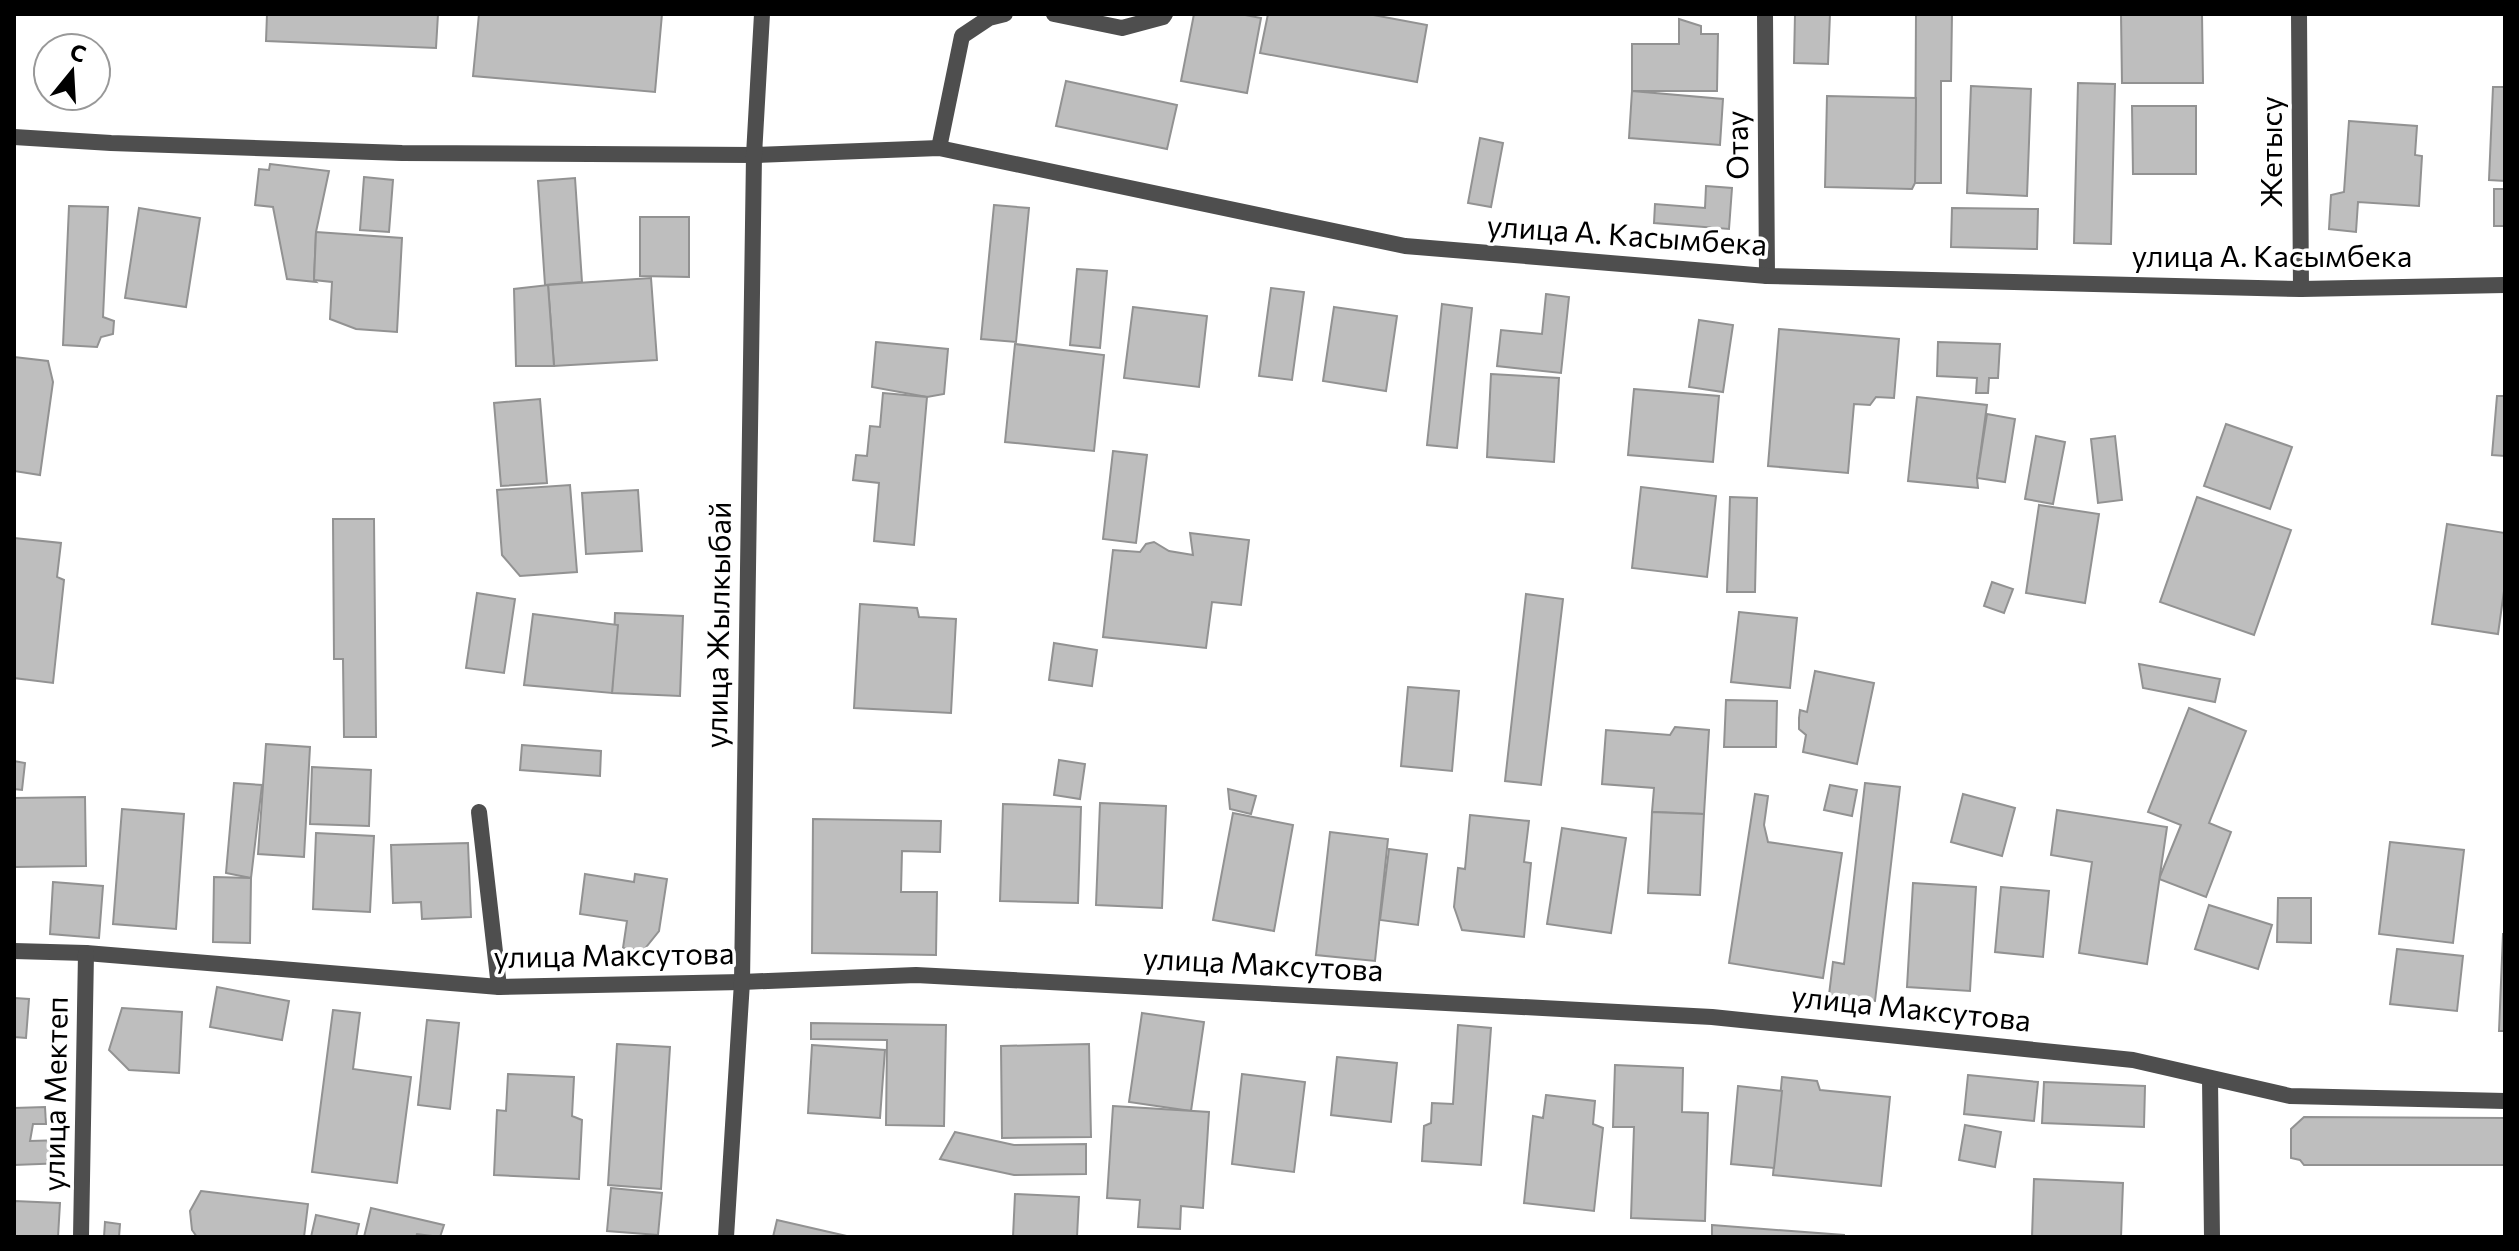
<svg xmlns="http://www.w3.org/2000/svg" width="2519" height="1251" viewBox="0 0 2519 1251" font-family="Commissioner,sans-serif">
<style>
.building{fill:#bebebe;stroke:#929292;stroke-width:2}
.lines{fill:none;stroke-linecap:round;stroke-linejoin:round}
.service{stroke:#4e4e4e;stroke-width:16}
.minor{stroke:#4e4e4e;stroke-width:16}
.tertiary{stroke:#4e4e4e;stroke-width:16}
.labels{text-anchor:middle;stroke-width:7;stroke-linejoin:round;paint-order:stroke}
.street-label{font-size:30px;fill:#000;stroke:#fff}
</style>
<rect width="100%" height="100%" fill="#fff"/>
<g class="building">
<path d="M267,14H438L436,48L266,41Z"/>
<path d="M479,14H662L655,92L473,76Z"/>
<path d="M1194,14H1240L1261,18L1247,93L1181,81Z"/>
<path d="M1268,14H1368L1427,25L1417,82L1260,53Z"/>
<path d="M1795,14H1830L1828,64L1794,63Z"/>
<path d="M1916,14H1952L1951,81H1941V183H1915Z"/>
<path d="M2121,14H2202L2203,83H2122Z"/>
<path d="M1679,19L1701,26V34H1718L1717,91H1632V44H1679Z"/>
<path d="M1066,81L1177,105L1167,149L1056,126Z"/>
<path d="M2078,83L2115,84L2111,244L2074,243Z"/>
<path d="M1971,86L2031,89L2027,196L1967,193Z"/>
<path d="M2493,87H2505V181L2489,180Z"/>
<path d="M1632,91L1723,99L1720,145L1629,138Z"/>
<path d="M1827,96L1916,98L1915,183L1912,189L1825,187Z"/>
<path d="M2132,106H2196V174H2133Z"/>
<path d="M2349,121L2417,126L2415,155L2422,156L2419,206L2358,202L2356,232L2329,229L2331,195L2344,192Z"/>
<path d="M1480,138L1503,143L1491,207L1468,203Z"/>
<path d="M270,164L329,171L316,232L314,280L316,282L287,279L273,207L255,205L259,169L269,170Z"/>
<path d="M364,177L393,180L389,232L360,230Z"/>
<path d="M575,178L582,282L545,285L538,181Z"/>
<path d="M1706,186L1732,188L1729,229L1654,223L1655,204L1705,208Z"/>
<rect x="2494" y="189" width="11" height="37"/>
<path d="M994,205L1029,208L1016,342L981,339Z"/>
<path d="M69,206L108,207L103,317L114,321L113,334L101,337L97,347L63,345Z"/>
<path d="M139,208L200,218L186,307L125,298Z"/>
<path d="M1952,208L2038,209L2037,249L1951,247Z"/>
<path d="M640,217H689V277L640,276Z"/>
<path d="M316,232L402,238L397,332L356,329L330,319L332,282L314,280Z"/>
<path d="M1077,269L1107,271L1100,348L1070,345Z"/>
<path d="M651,278L657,360L554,366L548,285Z"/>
<path d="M548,285L554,366H516L514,289Z"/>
<path d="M1271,288L1304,292L1292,380L1259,376Z"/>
<path d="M1546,294L1569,297L1561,373L1497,366L1501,330L1542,334Z"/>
<path d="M1442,304L1472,308L1457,448L1427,445Z"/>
<path d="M1133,307L1207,316L1199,387L1124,378Z"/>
<path d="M1334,307L1397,316L1386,391L1323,381Z"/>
<path d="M1699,320L1733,325L1723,392L1689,387Z"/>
<path d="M1779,329L1899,339L1894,398L1876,397L1870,405L1854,404L1848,473L1768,466Z"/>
<path d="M876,342L948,349L944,394L927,397L872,387Z"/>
<path d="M1938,342L2000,344L1998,378H1989L1988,393H1976L1977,378L1937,376Z"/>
<path d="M1015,344L1104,355L1094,451L1005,442Z"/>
<path d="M14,357L48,361L53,382L40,475L14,471Z"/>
<path d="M1491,374L1559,378L1554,462L1487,457Z"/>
<path d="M1634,389L1719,396L1713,462L1628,455Z"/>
<path d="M883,393L927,397L914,545L874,541L879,483L853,480L856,455L867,456L870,426L880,427Z"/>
<path d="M2497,396H2505V456L2492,455Z"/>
<path d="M1917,397L1987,405L1977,478L1978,488L1908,481Z"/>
<path d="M540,399L547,483L501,486L494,403Z"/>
<path d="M1987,414L2015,419L2005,482L1977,478Z"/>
<path d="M2226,424L2292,447L2270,509L2204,486Z"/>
<path d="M2036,436L2065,442L2053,504L2025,499Z"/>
<path d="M2115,436L2122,500L2098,503L2091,439Z"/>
<path d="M1113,451L1147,455L1136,543L1103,539Z"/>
<path d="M570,485L577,572L520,576L502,555L497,490Z"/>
<path d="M1641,487L1716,496L1707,577L1632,568Z"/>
<path d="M638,490L642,551L586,554L582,493Z"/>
<path d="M1730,497L1757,498L1755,592H1727Z"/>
<path d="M2197,497L2291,530L2254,635L2160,602Z"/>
<path d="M2039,505L2099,514L2085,603L2026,593Z"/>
<path d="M333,519H374L376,737H344L343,659H334Z"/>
<path d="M2447,524L2505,533V584L2498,634L2432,624Z"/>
<path d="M1190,533L1249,540L1241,605L1212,602L1206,648L1103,637L1113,550L1140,552L1146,544L1154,542L1169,551L1193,555Z"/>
<path d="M14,538L61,543L57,577L64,580L53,683L14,678Z"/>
<path d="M1992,582L2013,589L2004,613L1984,606Z"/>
<path d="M477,593L515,599L504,673L466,668Z"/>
<path d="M1526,594L1563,599L1541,785L1505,781Z"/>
<path d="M860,604L917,608L919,617L956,619L951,713L854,708Z"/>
<path d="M1739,612L1797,618L1790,688L1731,682Z"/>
<path d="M615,613L683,616L680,696L612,693Z"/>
<path d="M533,614L618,625L612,693L524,685Z"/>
<path d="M1054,643L1097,650L1092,686L1049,680Z"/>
<path d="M2139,664L2220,679L2215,702L2143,688Z"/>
<path d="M1815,671L1874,683L1857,764L1803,752L1806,735L1799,729V718L1800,710L1807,712Z"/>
<path d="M1408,687L1459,691L1452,771L1401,766Z"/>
<path d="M1726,700L1777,701L1776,747H1724Z"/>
<path d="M2189,708L2246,731L2209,823L2231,832L2206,897L2159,879L2181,825L2148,812Z"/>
<path d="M1675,727L1709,730L1704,814L1652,812L1654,788L1602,784L1606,730L1670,735Z"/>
<path d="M266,744L310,747L304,857L258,854Z"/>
<path d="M522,745L601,751L600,776L520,770Z"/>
<path d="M1059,760L1085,764L1080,799L1054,795Z"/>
<path d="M14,761L25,763L22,790L14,789Z"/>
<path d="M312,767L371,770L369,826L310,824Z"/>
<path d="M234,783L262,785L251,878L226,873Z"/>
<path d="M1865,783L1900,787L1875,1001L1829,995L1833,962L1844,964Z"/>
<path d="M1830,785L1857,790L1852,816L1824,810Z"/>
<path d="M1228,789L1256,796L1251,814L1230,809Z"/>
<path d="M1755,794L1768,796L1764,825L1768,842L1842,853L1823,978L1729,963Z"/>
<path d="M1963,794L2015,808L2002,856L1951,842Z"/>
<path d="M85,797L86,866L14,867V798Z"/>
<path d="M1100,803L1166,806L1162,908L1096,905Z"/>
<path d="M1003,804L1081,807L1078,903L1000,901Z"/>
<path d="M122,809L184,814L176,929L113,924Z"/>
<path d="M2057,810L2167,827L2147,964L2079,953L2092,862L2051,855Z"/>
<path d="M1652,812L1704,814L1700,895L1648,893Z"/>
<path d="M1233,813L1293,825L1274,931L1213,920Z"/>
<path d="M1470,815L1529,821L1524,862L1531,863L1524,937L1462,930L1454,907L1458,868L1465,869Z"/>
<path d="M813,819L941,821L940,852L902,851L901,892H937L936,955L812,953Z"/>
<path d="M1562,828L1626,838L1611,933L1547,924Z"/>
<path d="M1330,832L1388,839L1375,961L1316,955Z"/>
<path d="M316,833L374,836L370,912L313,909Z"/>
<path d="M2390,842L2464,850L2453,943L2379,934Z"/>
<path d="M468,843L471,917L422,919L421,902L393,903L391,845Z"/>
<path d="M1389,849L1427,854L1418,925L1380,920Z"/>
<path d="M585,874L634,882L635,874L667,879L659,931L643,951L623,948L627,921L580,914Z"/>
<path d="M214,877L251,878L250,943L213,942Z"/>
<path d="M53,882L103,886L99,938L50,934Z"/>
<path d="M1913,883L1976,887L1970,991L1907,987Z"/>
<path d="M2001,887L2049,891L2043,957L1995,952Z"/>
<path d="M2278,898H2311V943L2277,942Z"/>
<path d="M2209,905L2272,925L2258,969L2195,949Z"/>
<path d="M2503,934H2505V1031H2499Z"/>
<path d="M2397,949L2463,956L2457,1011L2390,1004Z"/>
<path d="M217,987L289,1001L282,1040L210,1027Z"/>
<path d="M14,998L29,999L26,1038L14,1037Z"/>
<path d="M122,1008L182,1012L179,1073L129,1070L109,1050Z"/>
<path d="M333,1010L360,1013L353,1069L411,1077L397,1183L312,1172Z"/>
<path d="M1142,1013L1204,1022L1191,1111L1129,1102Z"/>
<path d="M427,1020L459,1023L450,1109L418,1105Z"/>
<path d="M811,1023L946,1025L944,1126L886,1125L887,1040L811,1039Z"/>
<path d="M1458,1025L1491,1028L1481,1165L1422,1161L1424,1126L1431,1123L1432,1103L1453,1104Z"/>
<path d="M617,1044L670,1047L661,1189L608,1185Z"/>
<path d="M1089,1044L1091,1137L1002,1138L1001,1046Z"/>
<path d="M812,1045L885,1050L880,1118L808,1113Z"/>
<path d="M1337,1057L1397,1063L1391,1122L1331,1115Z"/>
<path d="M1615,1065L1683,1068L1682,1112L1708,1113L1705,1221L1631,1218L1634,1127H1613Z"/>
<path d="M508,1074L574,1077L572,1116L582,1120L579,1179L494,1175L497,1110L506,1111Z"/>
<path d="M1242,1074L1305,1082L1294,1172L1232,1164Z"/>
<path d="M1968,1075L2038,1082L2034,1121L1964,1114Z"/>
<path d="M1782,1077L1817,1081L1820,1090L1890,1097L1881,1186L1773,1175Z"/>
<path d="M2044,1082L2145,1086L2144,1127L2042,1123Z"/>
<path d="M1738,1086L1782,1091L1774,1168L1731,1164Z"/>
<path d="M1546,1095L1595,1101L1593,1124L1603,1128L1594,1211L1524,1203L1533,1116L1543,1118Z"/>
<path d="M1113,1106L1209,1112L1203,1208L1181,1206L1180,1229L1138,1227L1140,1200L1107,1198Z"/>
<path d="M45,1107L46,1124H33L30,1141L64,1140L65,1163L14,1165V1108Z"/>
<path d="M2304,1117L2505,1118V1165H2304L2300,1160L2291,1158V1129Z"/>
<path d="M1965,1125L2001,1132L1995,1167L1959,1160Z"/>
<path d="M955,1132L1014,1145L1086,1144V1174L1014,1175L940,1159Z"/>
<path d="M2034,1179L2123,1183L2121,1237H2032Z"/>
<path d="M611,1188L662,1193L658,1235L607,1231Z"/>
<path d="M201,1191L308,1204L304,1237H197L192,1230L190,1211Z"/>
<path d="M1015,1194L1079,1197L1077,1237H1013Z"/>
<path d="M14,1201L60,1203L58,1237H14Z"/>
<path d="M371,1208L444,1225L440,1237L417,1234L416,1237H364Z"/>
<path d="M316,1215L359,1224L356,1237H311Z"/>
<path d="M777,1220L851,1237H773Z"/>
<path d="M105,1222L120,1224L119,1237H104Z"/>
<path d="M1712,1225L1844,1235V1237H1712Z"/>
</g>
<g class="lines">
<g class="service">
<path d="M1054,14L1122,28L1163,17L1165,14"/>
<path d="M939,148L962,36L989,18L1005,14"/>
<path d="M479,812L499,987"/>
</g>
<g class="minor">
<path d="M1765,14L1767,276"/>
<path d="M2299,14L2301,289"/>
<path d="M14,137L111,143L402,153L754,155L939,148L1405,246L1767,276L2301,289L2505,285"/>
<path d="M14,951L86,953L499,987L742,982"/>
<path d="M2210,1079L2212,1237"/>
<path d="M81,1237L86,953"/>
</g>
<g class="tertiary">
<path d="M742,982L916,975L1712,1017L2133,1060L2290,1096L2505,1101"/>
<path d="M726,1237L742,982L754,155L762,14"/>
</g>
</g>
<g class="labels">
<g class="street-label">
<text transform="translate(1738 145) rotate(-91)" y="10">Отау</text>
<text transform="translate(2272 152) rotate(-90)" y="10">Жетысу</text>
<text transform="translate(1627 236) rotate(4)" y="10">улица А. Касымбека</text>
<text x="2272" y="267">улица А. Касымбека</text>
<text transform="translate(719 625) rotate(-89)" y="10">улица Жылкыбай</text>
<text transform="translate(614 956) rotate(-1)" y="10">улица Максутова</text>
<text transform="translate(1263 965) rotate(3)" y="10">улица Максутова</text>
<text transform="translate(1911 1009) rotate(6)" y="10">улица Максутова</text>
<text transform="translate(56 1094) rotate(-89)" y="10">улица Мектеп</text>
</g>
</g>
<rect width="2519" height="1251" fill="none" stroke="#000000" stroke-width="32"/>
<g transform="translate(72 72) rotate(18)"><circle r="38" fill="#ffffff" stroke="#999999" stroke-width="2"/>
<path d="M0-6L14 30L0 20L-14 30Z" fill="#000000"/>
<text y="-12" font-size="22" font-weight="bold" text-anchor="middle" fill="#000000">С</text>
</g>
</svg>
